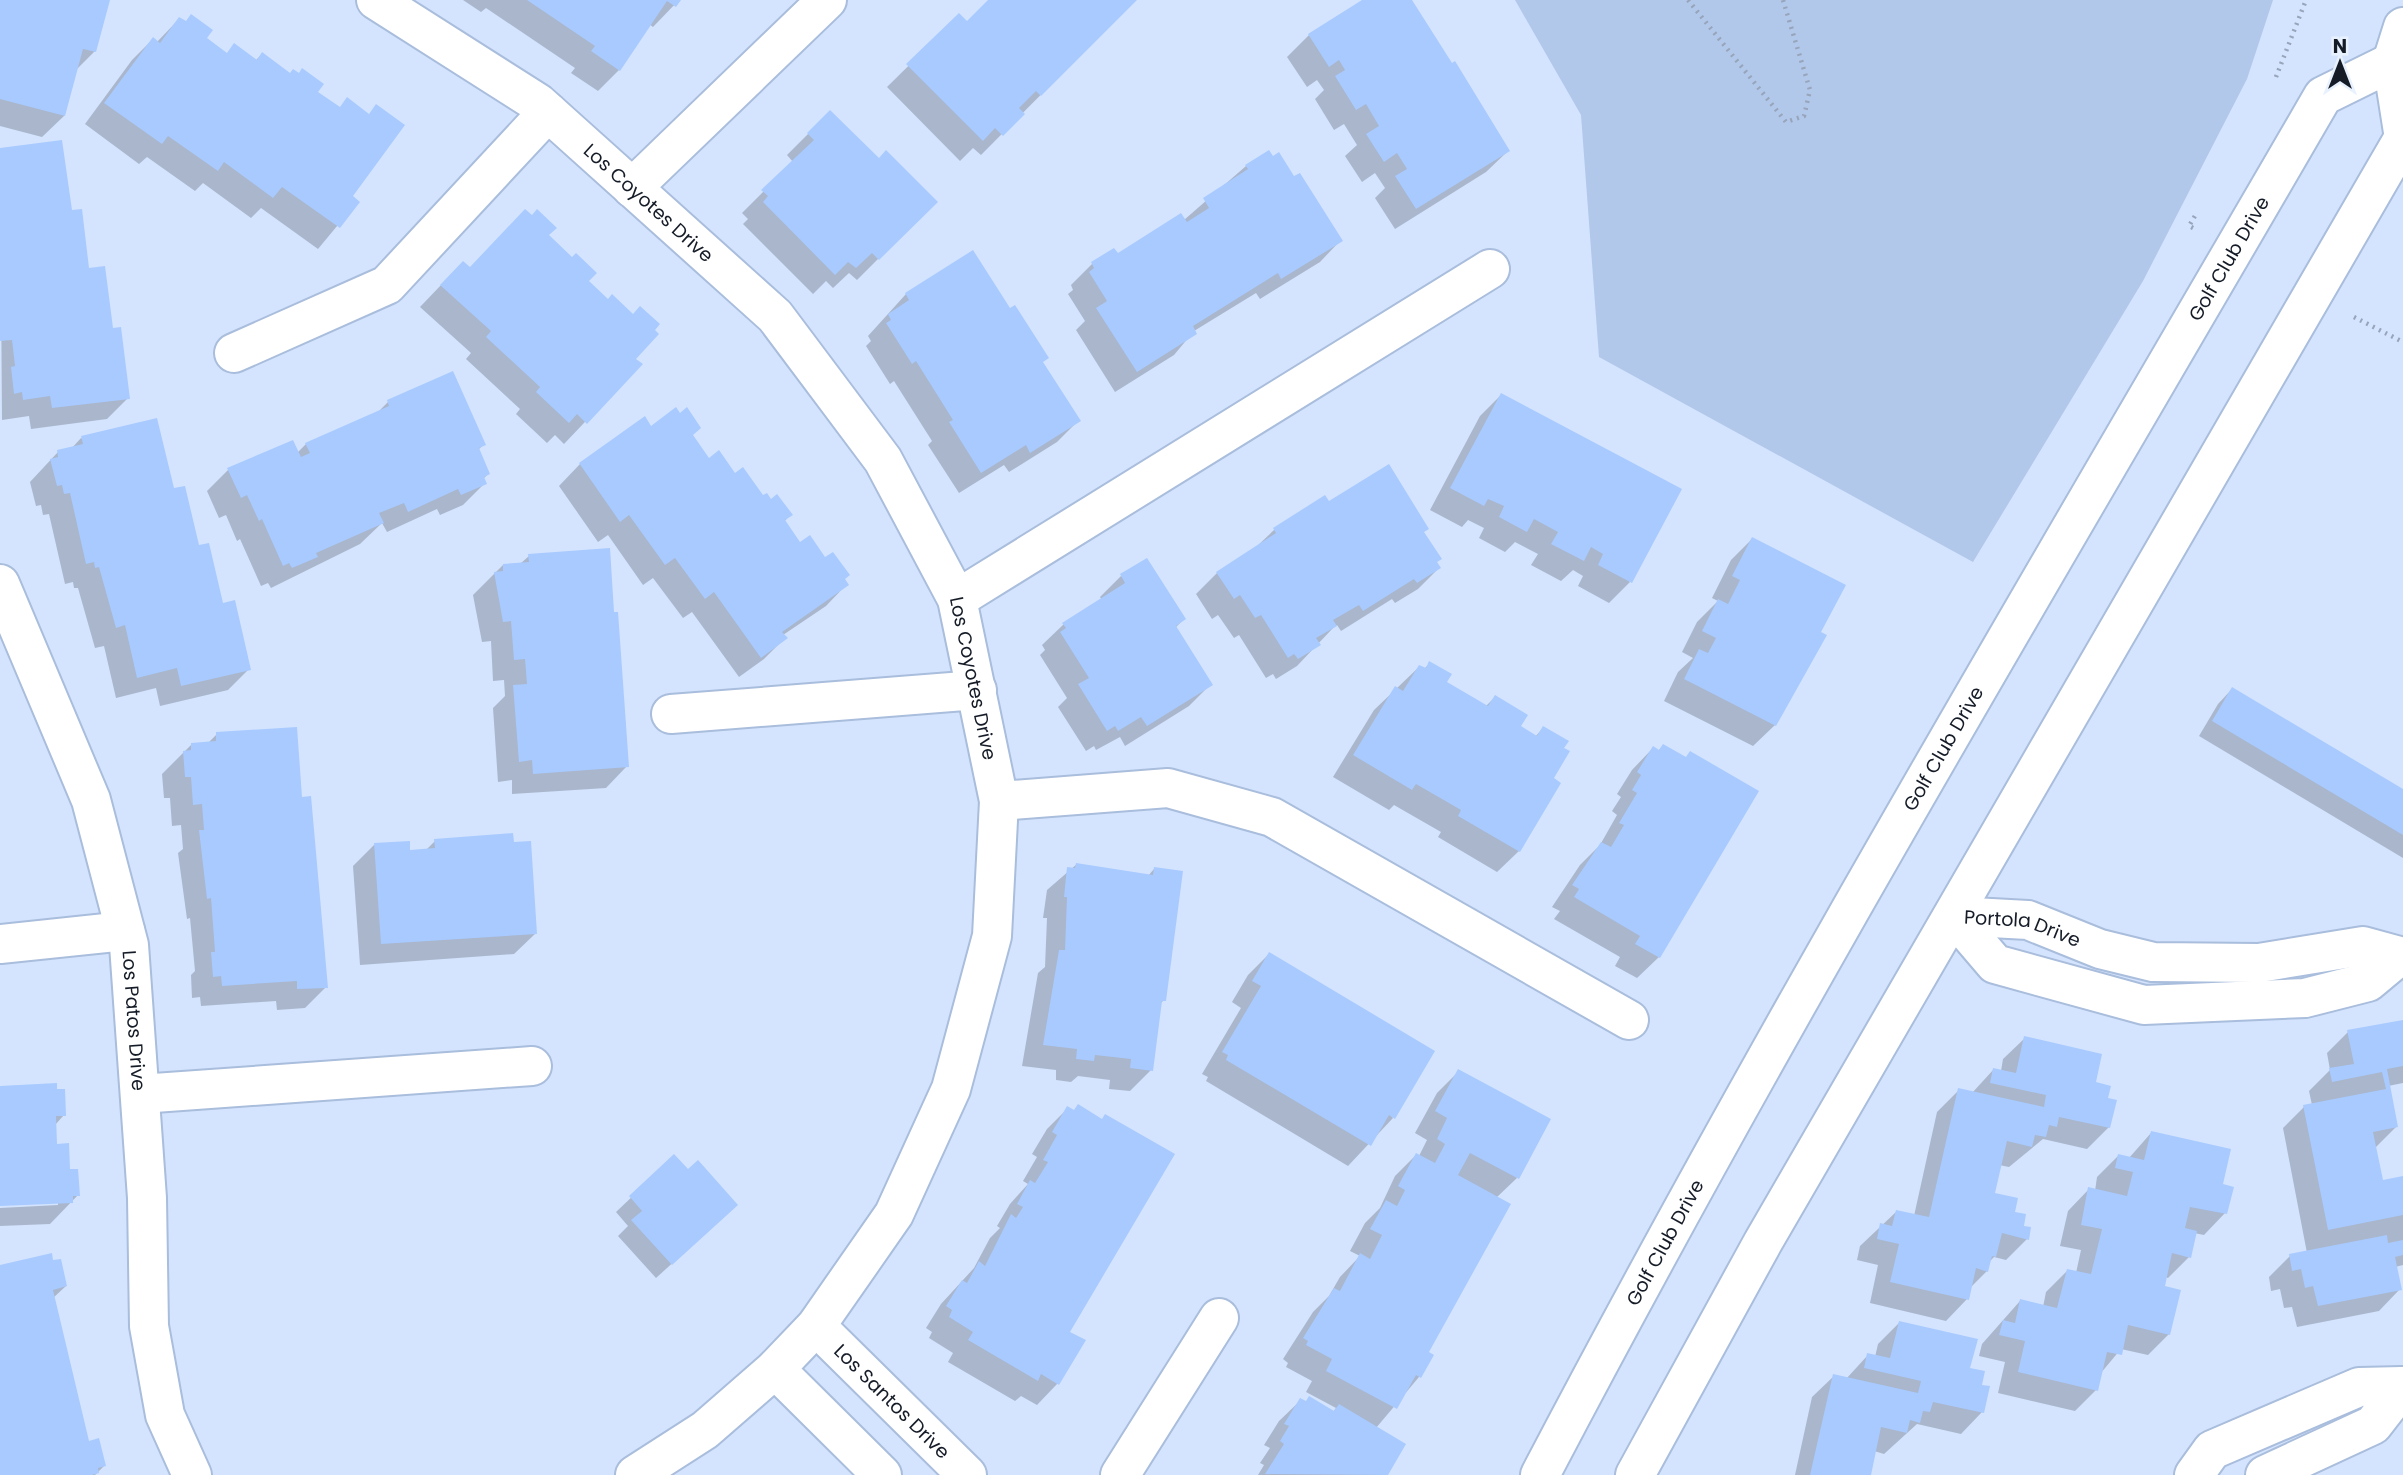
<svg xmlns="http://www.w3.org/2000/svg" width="2403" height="1475" viewBox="0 0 2403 1475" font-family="Poppins,sans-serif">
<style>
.green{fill:#b1c8eb}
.shadow{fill:#0003}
.building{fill:#a8caff}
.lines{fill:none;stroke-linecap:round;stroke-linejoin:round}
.minor-casing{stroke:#a9bddc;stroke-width:42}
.path{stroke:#97a4b9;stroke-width:4.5;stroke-dasharray:2 5;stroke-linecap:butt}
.minor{stroke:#fff;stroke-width:38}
.labels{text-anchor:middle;stroke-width:7;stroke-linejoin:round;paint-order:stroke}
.street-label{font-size:19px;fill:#151c27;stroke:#e8f1fe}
</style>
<rect width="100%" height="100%" fill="#d4e4fe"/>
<path class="green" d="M1515,0H2273L2247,79L2143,281L1973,562L1599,357L1581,115Z"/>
<g class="shadow">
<path d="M0,0H109L95,51L76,70L64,116L42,137L0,126Z"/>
<path d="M463,0H679L653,27L649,24L619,70L598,91L571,73L575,68L486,8L481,12Z"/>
<path d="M991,0H1135L981,155L973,148L960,161L887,87L959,16L967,23Z"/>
<path d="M1365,0H1410L1508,151L1486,172L1395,229L1375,198L1385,188L1375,173L1362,182L1345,156L1357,145L1344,124L1334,130L1315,99L1324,90L1317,80L1307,87L1287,57L1309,35Z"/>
<path d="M179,19L226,54L255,61L262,54L339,108L351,197L357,202L318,249L261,208L251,218L203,183L195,191L147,157L139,164L85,124L132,60L153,39L157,42Z"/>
<path d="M830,112L879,160L935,202L857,280L849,273L833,288L826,281L813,294L743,224L748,219L742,213L793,162L787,155Z"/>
<path d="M0,149L70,212L88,270L112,329L128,398L107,419L31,429L29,416L2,420Z"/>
<path d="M1246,166L1294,178L1341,240L1320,262L1260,299L1256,293L1194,331L1174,355L1115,392L1076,330L1085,321L1068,294L1073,290L1071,285L1092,264L1113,250L1117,255L1184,220Z"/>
<path d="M547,236L586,281L633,359L640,364L564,444L555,435L547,443L516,414L520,409L466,359L471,353L420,307L442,284L469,269Z"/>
<path d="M906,294L1078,421L1057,442L1009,472L1004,465L959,493L928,445L932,441L894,381L890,384L866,346L871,341L868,336Z"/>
<path d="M452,373L484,444L478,450L488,474L483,479L485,483L463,505L440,515L437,509L387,532L382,523L360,544L271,588L268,583L261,586L240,539L237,541L226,515L219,518L207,491L228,470L297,453L306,444L376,414L388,402Z"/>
<path d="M1501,395L1630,582L1609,603L1578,586L1583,576L1573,570L1561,581L1531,565L1538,554L1515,542L1505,552L1479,538L1484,528L1468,520L1462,527L1430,510L1480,416Z"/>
<path d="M644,419L651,428L691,436L708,460L790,515L784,522L799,544L825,559L847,584L826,606L783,635L785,638L764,659L739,677L692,612L683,618L653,578L643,585L608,535L598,542L559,486L580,464Z"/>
<path d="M81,438L173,490L249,669L228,690L160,706L156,688L116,698L104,646L95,648L78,588H74L73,582L65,584L49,514L43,515L41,505L36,506L30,482L58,452L71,449Z"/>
<path d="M1324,498L1328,504L1423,533L1439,568L1418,589L1395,603L1392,599L1341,631L1337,625L1334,627L1297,666L1276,679L1273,674L1266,678L1239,635L1234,638L1218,615L1212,619L1196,594L1217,573L1253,550L1274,530Z"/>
<path d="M1752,539L1775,725L1753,746L1664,701L1678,672L1693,658L1682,652L1697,622L1718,601L1712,598L1731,560Z"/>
<path d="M529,556L627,766L606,788L512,794V780L498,782L493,708L505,696L504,680L493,681L491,641L482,642L473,595L503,565L520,564Z"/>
<path d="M1121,576L1184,619L1175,628L1210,685L1189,706L1125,746L1120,737L1096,750L1094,746L1086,751L1058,707L1067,698L1040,655L1045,650L1042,645L1064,624L1102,600L1100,597Z"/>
<path d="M1430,663L1445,683L1485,707L1495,697L1519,727L1535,737L1543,728L1552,779L1519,851L1497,872L1438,837L1441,832L1394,805L1389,810L1333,777L1374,710L1419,667L1424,669Z"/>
<path d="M2232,689L2403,791V858L2199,736L2218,704Z"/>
<path d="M217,734L300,798L326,987L305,1008L277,1010L276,1001L201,1006L200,997L192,998L191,975L195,971L190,918L187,919L178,853L183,849L181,825L172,826L170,798H164L162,774L192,744L208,743Z"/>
<path d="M1663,746L1659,957L1637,978L1615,966L1620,957L1554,919L1560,911L1552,907L1580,865L1600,845L1617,815L1612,811L1621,797L1617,794L1632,770L1653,748L1658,751Z"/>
<path d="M435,841L536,933L514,954L360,965L353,866L374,845L409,851L426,850Z"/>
<path d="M1077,864L1148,876L1154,869L1164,1000L1160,1004L1151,1070L1130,1091L1109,1089L1110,1080L1078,1076L1071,1082L1056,1080V1070L1022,1066L1038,973L1045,967L1047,918H1043L1047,890Z"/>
<path d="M1269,954L1393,1118L1348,1166L1206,1081L1208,1077L1202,1074L1241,1008L1232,1002L1248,975Z"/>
<path d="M2403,1021V1083L2388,1086L2396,1127L2374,1149L2382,1182L2403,1178V1265L2395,1267L2400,1289L2379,1311L2297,1327L2292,1307L2284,1308L2280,1289L2271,1291L2269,1277L2290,1256L2307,1253L2283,1128L2304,1107L2312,1105L2309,1091L2330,1070L2327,1053L2348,1032Z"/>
<path d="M2025,1038L2094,1084L2106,1099L2109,1127L2087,1149L2043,1139L2009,1167L1999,1165L1993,1194L2013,1213L2027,1239L2006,1260L1994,1257L1989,1262L1987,1271L1970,1288L1967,1299L1946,1321L1870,1303L1878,1265L1857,1260L1860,1246L1896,1212L1914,1216L1937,1112L1959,1090L1972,1093L1994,1069L2001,1071L2003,1059Z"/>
<path d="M1459,1071L1517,1178L1496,1198L1427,1353L1431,1356L1419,1377L1376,1428L1404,1445L1386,1475H1258L1264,1465L1260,1463L1270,1448L1264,1445L1279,1421L1301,1400L1333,1412L1336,1408L1306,1392L1312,1381L1286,1367L1288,1363L1283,1359L1313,1312L1329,1296L1340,1277L1360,1256L1350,1251L1365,1223L1380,1208L1395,1176L1416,1155L1419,1156L1427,1140L1415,1133L1437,1093Z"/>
<path d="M0,1087L64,1115L55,1125L56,1146L78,1195L50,1224L0,1226V1208L58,1205V1202L0,1205Z"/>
<path d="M1068,1108L1067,1332L1058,1383L1037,1405L1021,1396L1015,1401L948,1362L953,1353L929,1338L932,1332L926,1328L941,1304L974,1268L990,1238L1000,1228L997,1226L1010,1204L1028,1184L1023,1181L1037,1157L1032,1154L1047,1129Z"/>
<path d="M2151,1133L2221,1185L2225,1213L2204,1235L2194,1233L2189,1257L2168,1278L2165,1277L2163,1287L2169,1334L2148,1355L2121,1349L2100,1374L2096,1390L2075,1411L1998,1393L2005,1362L1979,1356L1982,1344L2020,1301L2043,1307L2046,1292L2067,1271L2076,1273L2081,1250L2060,1246L2068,1211L2089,1189L2095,1191L2097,1177L2119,1155L2129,1158Z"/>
<path d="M674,1157L721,1219L656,1278L618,1236L628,1226L616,1212Z"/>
<path d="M0,1267L66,1286L53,1298L87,1443L104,1466L95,1475H0Z"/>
<path d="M1899,1323L1968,1369L1980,1386L1982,1412L1961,1434L1917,1424L1884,1454L1874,1451L1869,1475H1795L1812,1397L1834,1376L1846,1379L1868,1355L1875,1357L1878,1344Z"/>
</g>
<g class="building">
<path d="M0,0H110L96,52L83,49L65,116L0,99Z"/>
<path d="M527,0H681L676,7L667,1L620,71L591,51L595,46Z"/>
<path d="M988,0H1137L1041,96L1036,91L1019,108L1025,114L1003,136L995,128L983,141L906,64L959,13L967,21Z"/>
<path d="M1362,0H1412L1452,63L1455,61L1510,151L1416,209L1395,176L1407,169L1397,153L1384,162L1366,134L1379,126L1366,104L1356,110L1335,76L1345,70L1339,60L1329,67L1308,34Z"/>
<path d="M191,14L213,30L207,38L227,53L234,43L257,60L262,52L290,73L293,69L299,73L302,68L324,84L318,92L340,107L347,97L369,114L376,104L405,125L353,196L360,202L340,228L282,187L273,198L224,162L218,171L168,136L162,144L104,103L153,37L160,43L179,17L186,21Z"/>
<path d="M830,110L879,158L886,150L938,202L879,260L872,253L856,268L848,262L835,275L763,202L768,196L761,190L814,140L807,133Z"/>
<path d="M62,140L72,210L82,209L89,268L105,266L113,328L121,327L130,399L52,408L50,396L23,400L22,392L14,394L11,367L15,366L12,340L0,341V148Z"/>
<path d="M1269,150L1273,156L1279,152L1294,176L1300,173L1343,241L1281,279L1278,273L1193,326L1197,334L1137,372L1096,308L1107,301L1089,272L1094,268L1091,262L1114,248L1118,253L1181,213L1187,222L1209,208L1203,198L1248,169L1245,165Z"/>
<path d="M525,209L532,215L537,209L557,228L549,235L572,257L576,253L597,273L589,281L608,299L612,294L633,314L640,306L660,324L655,330L659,334L636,359L643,364L587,424L577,414L569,423L536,392L540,387L486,337L491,331L440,285L463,261L470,267Z"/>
<path d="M973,250L1010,308L1015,305L1049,358L1043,362L1081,421L1030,453L1026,445L981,473L949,422L953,420L916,361L912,364L886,323L891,320L888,314L909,300L905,293Z"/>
<path d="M453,371L486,445L479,448L490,474L484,477L487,484L461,495L458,489L408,512L404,503L379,513L384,523L316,553L318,557L292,568L289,563L283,566L262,519L259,521L247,495L241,498L227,468L293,440L301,457L310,453L305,443L389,406L387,400Z"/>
<path d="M1501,393L1682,489L1632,583L1598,565L1603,554L1591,547L1584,561L1551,544L1558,532L1534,519L1527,532L1499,517L1504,506L1488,499L1484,506L1450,488Z"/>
<path d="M676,407L680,413L687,407L701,428L693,435L709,458L719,450L735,473L743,467L763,495L767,493L771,499L777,494L793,515L785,520L800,542L810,535L825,557L833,552L850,575L845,579L849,585L782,632L788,638L761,658L714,592L705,599L675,558L665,565L629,515L620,522L579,463L645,416L651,426Z"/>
<path d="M157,418L174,488L185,486L199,545L209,543L223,603L235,600L251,670L181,686L177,668L137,678L125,625L116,628L99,567L95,568L94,562L86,564L70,493L64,494L62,485L57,486L50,459L58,457L57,450L83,444L81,436Z"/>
<path d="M1389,464L1429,529L1424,532L1442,559L1437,562L1441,568L1417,583L1414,579L1363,611L1359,605L1333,620L1337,626L1316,638L1321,645L1298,659L1294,654L1288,658L1261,615L1255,618L1240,595L1234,599L1216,572L1276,533L1273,528L1325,495L1329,501Z"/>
<path d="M1752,537L1846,585L1821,632L1827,635L1776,726L1684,679L1699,649L1708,653L1716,638L1702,631L1718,599L1728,604L1740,580L1732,576Z"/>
<path d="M610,548L614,612H618L629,767L533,774L532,760L519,762L513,685L527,684L525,659L514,660L511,621L503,622L494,572L503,571V564L529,562L528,554Z"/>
<path d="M1147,558L1186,619L1176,626L1213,685L1147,726L1141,717L1118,731L1115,726L1107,731L1078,684L1089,678L1060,632L1066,628L1062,623L1125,583L1120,574Z"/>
<path d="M1429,661L1452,674L1447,682L1488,706L1495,695L1528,715L1521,726L1537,736L1543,726L1569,741L1564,748L1570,751L1554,778L1561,783L1520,852L1458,816L1461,810L1416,784L1412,790L1353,755L1395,686L1403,691L1419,665L1426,668Z"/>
<path d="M2232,687L2403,789V835L2212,721Z"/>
<path d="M297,727L302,797L311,796L328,988L297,989V981L222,986L221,976L213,977L211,952H215L211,898L207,899L199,830H204L202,804L193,805L191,777H185L183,751L191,750V743L216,741V732Z"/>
<path d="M1663,744L1686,757L1690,751L1759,791L1660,958L1635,944L1640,936L1574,897L1579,889L1572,885L1601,842L1611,847L1624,825L1619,823L1637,793L1632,790L1641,775L1637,772L1653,746L1659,750Z"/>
<path d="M513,833L514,842L531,841L537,934L381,944L374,843L410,841V850L435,848L434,839Z"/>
<path d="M1076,863L1153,875L1154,867L1183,871L1166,1001H1162L1153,1071L1130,1068L1131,1059L1095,1055L1094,1061L1076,1059L1077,1049L1043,1045L1059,950H1065L1067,897H1064L1067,867L1075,868Z"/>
<path d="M1269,952L1435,1051L1395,1119L1389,1115L1371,1146L1226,1060L1228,1055L1222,1052L1261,986L1252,981Z"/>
<path d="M2403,1020V1066L2387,1069L2398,1127L2373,1132L2383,1180L2403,1176V1215L2328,1230L2303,1105L2386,1089L2382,1072L2332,1082L2329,1068L2354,1064L2347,1030Z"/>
<path d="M2024,1036L2102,1054L2096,1082L2111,1086L2108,1098L2117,1100L2110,1128L2059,1117L2057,1127L2049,1125L2046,1137L2035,1135L2032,1147L2007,1141L1995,1193L2018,1198L2015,1212L2026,1214L2024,1226L2031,1227L2029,1240L2002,1233L1996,1257L1992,1256L1988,1272L1976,1268L1969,1300L1890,1282L1899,1244L1877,1239L1880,1223L1892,1226L1896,1210L1929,1217L1958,1088L2044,1107L2046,1095L1990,1083L1993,1068L2016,1073Z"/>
<path d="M1458,1069L1551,1119L1519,1179L1470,1153L1458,1175L1511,1204L1429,1352L1434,1355L1421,1378L1416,1375L1397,1409L1326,1371L1332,1359L1306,1345L1308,1341L1303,1338L1334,1288L1340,1291L1360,1253L1370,1259L1382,1235L1370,1229L1386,1200L1397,1206L1405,1190L1398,1186L1416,1153L1435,1163L1445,1144L1437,1139L1447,1118L1435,1111Z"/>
<path d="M57,1083V1089H65L66,1116H56L57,1144L69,1143L70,1169H78L80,1196H73V1203L0,1206V1086Z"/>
<path d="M1078,1104L1102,1119L1105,1114L1175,1154L1070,1332L1086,1340L1059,1385L1041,1374L1038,1381L968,1340L973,1332L949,1317L952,1310L946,1306L962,1280L967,1283L979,1261L985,1266L1011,1214L1016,1218L1023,1207L1017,1204L1030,1180L1035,1183L1048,1162L1043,1160L1057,1135L1052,1132L1067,1106L1074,1110Z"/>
<path d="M2151,1131L2231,1149L2223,1184L2234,1187L2227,1214L2190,1207L2185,1228L2197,1231L2191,1258L2172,1253L2165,1286L2181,1290L2170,1335L2128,1325L2122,1355L2107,1352L2098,1391L2018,1372L2025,1341L1999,1335L2003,1320L2015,1323L2020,1299L2057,1308L2067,1269L2091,1274L2102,1229L2081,1225L2088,1187L2127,1196L2133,1172L2115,1168L2118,1154L2144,1160Z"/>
<path d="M674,1154L688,1169L698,1160L738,1205L672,1265L631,1220L642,1211L629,1196Z"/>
<path d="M2387,1235L2388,1243L2403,1240V1255L2395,1257L2402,1290L2318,1306L2313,1286L2305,1288L2301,1269L2292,1271L2289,1254Z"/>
<path d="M52,1253L53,1260L61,1259L67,1286L53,1290L89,1441L99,1438L106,1466L98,1468L99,1473L92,1475H0V1265Z"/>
<path d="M1899,1321L1978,1339L1970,1368L1985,1371L1982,1385L1990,1386L1984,1413L1933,1402L1930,1412L1923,1411L1920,1423L1910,1420L1907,1433L1881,1427L1871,1475H1810L1833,1374L1918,1393L1921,1381L1864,1368L1867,1353L1890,1358Z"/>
<path d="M1309,1396L1334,1411L1339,1404L1406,1444L1388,1475L1265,1474L1284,1444L1280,1441L1289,1426L1284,1424L1300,1398L1306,1401Z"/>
</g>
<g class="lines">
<g class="minor-casing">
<g id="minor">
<path id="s1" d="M376,0L538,103L775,316L883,460L957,599L999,801L992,936L951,1089L894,1214L816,1326L775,1369L705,1430L635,1475"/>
<path d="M2403,27L2392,62L2403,132"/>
<path d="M632,188L827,0"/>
<path d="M234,353L387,285L548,112"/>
<path id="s2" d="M0,584L91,800L129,945L147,1198L149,1326L165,1415L192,1475"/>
<path d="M957,599L1490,269"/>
<path d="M671,714L977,690"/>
<path d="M999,801L1168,788L1272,817L1629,1020"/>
<path d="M1954,916L1995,964L2144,1005L2305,998L2368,982L2398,957"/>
<path id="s3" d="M1954,916L2028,920L2100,949L2153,962L2259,963L2363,946L2403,957"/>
<path d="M0,944L125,931"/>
<path d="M140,1094L532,1066"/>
<path id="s4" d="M816,1326L967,1475"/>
<path d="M775,1369L882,1475"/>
<path d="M1120,1475L1219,1318"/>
<path id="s5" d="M1540,1475C1785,1007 2058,553 2323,96L2392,62"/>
<path d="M1635,1475L1763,1242L2403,139"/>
<path d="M2194,1475L2212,1450L2359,1387L2402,1386"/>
<path d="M2265,1475L2373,1425L2403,1386"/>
</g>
</g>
<g class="path">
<path d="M1688,0L1786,122L1804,116L1810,90L1783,0"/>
<path d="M2276,77L2306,0"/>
<path d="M2193,228L2189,226L2196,214"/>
<path d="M2354,317L2403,342"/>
</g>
<use href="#minor" class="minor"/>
</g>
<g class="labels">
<g class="street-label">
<text dy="7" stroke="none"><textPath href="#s1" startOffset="341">Los Coyotes Drive</textPath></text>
<text dy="7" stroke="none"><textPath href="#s5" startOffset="1398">Golf Club Drive</textPath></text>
<text dy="7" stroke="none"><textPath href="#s1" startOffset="929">Los Coyotes Drive</textPath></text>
<text dy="7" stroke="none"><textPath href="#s5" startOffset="831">Golf Club Drive</textPath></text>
<text dy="7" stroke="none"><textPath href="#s3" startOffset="70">Portola Drive</textPath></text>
<text dy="7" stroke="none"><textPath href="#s2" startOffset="460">Los Patos Drive</textPath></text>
<text dy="7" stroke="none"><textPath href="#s5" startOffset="264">Golf Club Drive</textPath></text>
<text dy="7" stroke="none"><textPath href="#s4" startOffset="107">Los Santos Drive</textPath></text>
</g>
</g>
<g transform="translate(2340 63)" stroke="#e8f1fe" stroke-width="5" paint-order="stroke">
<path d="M0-5L12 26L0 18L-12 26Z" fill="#151c27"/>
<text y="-10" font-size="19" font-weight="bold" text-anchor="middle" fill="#151c27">N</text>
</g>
</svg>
